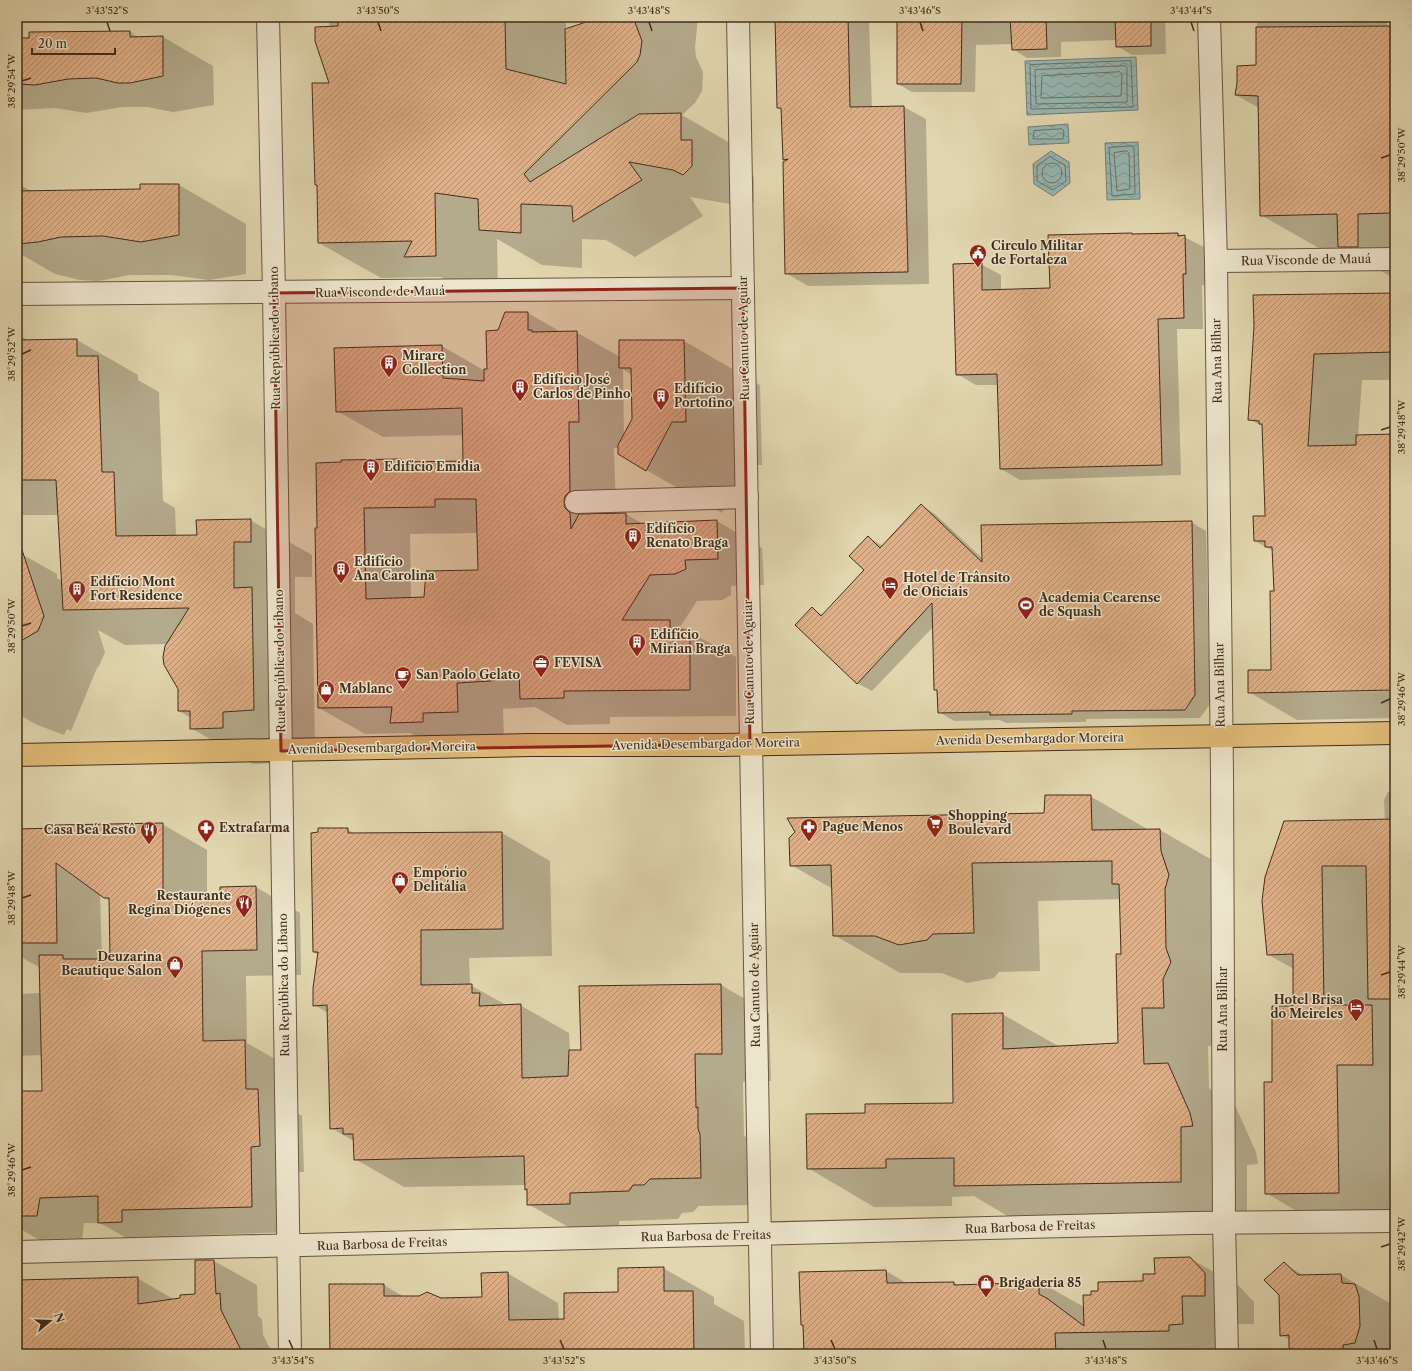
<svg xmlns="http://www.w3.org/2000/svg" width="1412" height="1371" viewBox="0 0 1412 1371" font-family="'Libre Caslon Text',serif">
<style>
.water{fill:url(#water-waves);stroke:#757f77}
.shadow{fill:#0003;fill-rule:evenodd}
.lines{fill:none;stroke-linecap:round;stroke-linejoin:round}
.shore{stroke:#6d7268;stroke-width:1}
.building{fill:url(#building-hatch);stroke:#442c1c;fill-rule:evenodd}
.minor-casing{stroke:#6b5641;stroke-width:24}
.major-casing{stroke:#442c1c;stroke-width:24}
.minor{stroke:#ece4cb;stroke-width:22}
.major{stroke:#e0bb78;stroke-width:22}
.marked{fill:#8f2418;fill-opacity:0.2;stroke:#8f2418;stroke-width:3;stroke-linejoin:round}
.ticks{fill:none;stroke:#442c1c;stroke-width:1.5}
.labels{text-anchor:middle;stroke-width:3;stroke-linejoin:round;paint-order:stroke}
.poi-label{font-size:12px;font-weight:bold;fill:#442c1c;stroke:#ece4cb;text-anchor:start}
.street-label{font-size:12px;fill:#442c1c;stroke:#ece4cb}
.neatline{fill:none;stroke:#442c1c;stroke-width:1.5}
.ticks-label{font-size:10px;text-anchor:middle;fill:#442c1c}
</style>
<defs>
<pattern id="water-waves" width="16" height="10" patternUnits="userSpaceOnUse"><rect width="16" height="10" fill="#96b7b3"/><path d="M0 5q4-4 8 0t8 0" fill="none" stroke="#7c9591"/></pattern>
<pattern id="building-hatch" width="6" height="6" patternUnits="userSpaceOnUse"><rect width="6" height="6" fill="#deb089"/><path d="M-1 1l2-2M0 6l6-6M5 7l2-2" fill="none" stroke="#b68f6f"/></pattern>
</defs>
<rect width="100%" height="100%" fill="#e1d6af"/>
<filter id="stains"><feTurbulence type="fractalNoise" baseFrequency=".005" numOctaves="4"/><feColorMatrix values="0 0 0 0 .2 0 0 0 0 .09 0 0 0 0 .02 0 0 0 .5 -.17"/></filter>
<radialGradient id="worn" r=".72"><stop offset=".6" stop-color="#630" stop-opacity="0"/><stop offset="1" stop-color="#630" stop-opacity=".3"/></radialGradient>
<g class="water">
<path d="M1136,57L1138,110L1027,115L1025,61Z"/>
<path d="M1068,124L1069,143L1029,145L1028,127Z"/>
<path d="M1138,142L1140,199L1107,200L1105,143Z"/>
<path d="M1051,151L1069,162L1070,183L1053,196L1034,184L1033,164Z"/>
</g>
<g class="shadow">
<path d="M329,17H566V30L587,23V17H698L695,47L696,57L703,72L702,91L695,103L682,115L742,150L743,170L754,177V202L746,210L736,205L690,197L703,216L635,257L606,240L582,239V268L542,265L497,239L498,291L467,292L441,277L381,278L319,243L318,186L316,185L331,84Z"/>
<path d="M774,17H866V20L869,22L872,107H904L926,119L929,284L808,286L786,273L787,161L784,159L783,110L778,108L776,18Z"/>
<path d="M898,17H1165L1166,54L1132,55L1117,46V40L1061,42V57L1027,58L1013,49L1012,44L976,45L975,92H912L898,84Z"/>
<path d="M1257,17H1395V21H1387V27H1395V279L1353,255H1331L1261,215L1259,108L1236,95L1257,66Z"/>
<path d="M130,32L140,38L163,37L213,66L214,105L173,112L147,107H123L86,113L55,108L17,110V39Z"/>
<path d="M179,185L246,224V274L209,280L171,275H129L99,281L80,280L55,274L17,252V187H24L33,192L141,190Z"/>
<path d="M1131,234L1134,235L1178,234L1204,247L1205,285H1202L1203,329H1177L1181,475L1020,480L1001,469L999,385H976L957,374L981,264L1001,275V290L1051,289Z"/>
<path d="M1395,294V380H1362L1358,436L1395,435V689L1319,690V692L1395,691V718L1297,720L1249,692L1272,671L1275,592L1273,551L1255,541L1266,517L1264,427L1249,419L1255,326Z"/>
<path d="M505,313H528L561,332H576L620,357L684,341L760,385L762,465H748L722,513L646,470L619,448H614L616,514H626L643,524L717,521L762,548L764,585L731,586V595L722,600L697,601L680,627L736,657V716L610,717V724L567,725L535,707L503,709L504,738L437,749L410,733L365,734L319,708L318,529L401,460L406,463L464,462L463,435L383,437L337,411L442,346L485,371L488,369ZM623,369L632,375L633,419L624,436ZM478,533L479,571L425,598L411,599L410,534Z"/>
<path d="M17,334L28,340H77L138,375V380L159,392L163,501L175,508L176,536H198L250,520L312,555V577H295V613L313,624L315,745L284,763L253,764L191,728V718L179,711V689L167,670L164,652L167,644L125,645L98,630L105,652L99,666L97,668L71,731L67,729L64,735L35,724L17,713ZM19,515H59L62,581L57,578V574L20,553Z"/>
<path d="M921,505L935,514L982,558L1191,522L1206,531L1210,704L1200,718L1086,719V722L1006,723L1000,720L954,721L939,712L938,692L935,690L934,626L872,691L857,683L812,609L823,615L865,570L868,537L883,546Z"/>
<path d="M1388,792H1395V1180L1392,1178L1393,1223L1320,1225L1266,1193L1273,1083L1294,1007V969L1267,954L1263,901L1385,820L1384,800Z"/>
<path d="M1090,796L1149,830H1160L1226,868L1227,890L1235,914L1231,928L1232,987L1236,1000L1229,1018L1230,1045L1208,1046L1209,1088L1234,1103L1256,1152L1258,1164L1247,1165V1219L1021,1224L974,1196L952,1197V1206L874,1207L808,1168L866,1114L954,1104L1002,1014L1060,1047L1119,1044L1122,955L1121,899L1038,901L1040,971L999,972L994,978L967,983L942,973H900L834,935L833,889L791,865L1045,814Z"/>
<path d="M162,824L207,850V895H221L256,887L300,913L301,975L246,976L247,1043L289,1067L290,1109L302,1116L304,1172H296L297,1232L167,1236V1247L144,1248L100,1223H84L82,1241L43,1242L17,1227V1092H43L42,1055L17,1056V994L41,993V968L17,955V830ZM100,895L110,901L111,960H102Z"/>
<path d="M347,829L355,834L502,833L550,861L552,956L469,958L470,985L508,1006L520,1005L569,1033L570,1051H582L721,985L769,1013L771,1081L743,1082L744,1136L746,1137L747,1158L749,1163L750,1205L699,1206L693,1212L682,1213L678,1219L619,1221V1231L577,1232L528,1204L526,1185L404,1187L355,1159L354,1141L331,1128L328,1013L314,1005L318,955L314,952Z"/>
<path d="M1189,1258L1239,1286L1254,1302V1324H1231L1218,1354H804L800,1273L886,1271L908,1284L954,1283L958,1285L1018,1284L1038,1281L1084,1307L1092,1296L1099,1292L1144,1282Z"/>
<path d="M196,1261H214L257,1285L258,1316L262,1319L263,1335L273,1354H17V1281L137,1278L175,1300L196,1295Z"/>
<path d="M1284,1264L1305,1276L1341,1275L1395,1306V1354H1301L1290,1348V1340L1281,1335Z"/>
<path d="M663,1268L714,1297V1304L744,1321L745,1354H331L384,1285L404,1297L440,1299L483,1298L507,1273L558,1303L559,1320H565L619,1293Z"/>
</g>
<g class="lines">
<g class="shore">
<path d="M1131,61L1133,107L1031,109L1030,65Z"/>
<path d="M1126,66L1127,68V102L1036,104L1035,70Z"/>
<path d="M1120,72L1122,74L1121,96L1041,98L1042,76Z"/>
<path d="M1062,129L1064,131L1063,139H1033L1034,131Z"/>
<path d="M1132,146L1134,148L1135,194L1112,196L1109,148Z"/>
<path d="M1127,151L1129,153L1130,189L1117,191L1114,153Z"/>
<path d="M1050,157L1065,165L1066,181L1053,190L1037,181V166Z"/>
<circle cx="1052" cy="173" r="10"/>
</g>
</g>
<g class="building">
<path d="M338,17H505L506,69L566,84L565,29L586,22V17H633L642,41L640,55L637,62L524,174L530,182L639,114L681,113V140H692V166L683,175L673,170L629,162L642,180L573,222L572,206L521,204V233L479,230L478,199L435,193L436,256L404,257L412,241L318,243L317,185H315L312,83H329L315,41V27L338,26Z"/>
<path d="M775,17H848L850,107L904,106L908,272L785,274L783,162L788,159L783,160L781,108H777Z"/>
<path d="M897,17H962L961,84H897Z"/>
<path d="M1010,17H1046L1047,49L1012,50Z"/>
<path d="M1115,17H1151V46L1116,47Z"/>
<path d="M1395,26V117H1393L1395,199H1390L1391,213L1358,214V247H1338L1337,214L1260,216L1258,96L1235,95L1237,83V66L1256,65V27Z"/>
<path d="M130,31V37L163,36V76L130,83H118L96,78L68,79L35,85L17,84V38H29V32Z"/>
<path d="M140,184H179V235L141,242L103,236L61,237L38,242L17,244V191L140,189Z"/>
<path d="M1132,233V234L1178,233V236L1185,235L1186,274H1183L1184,318L1158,319L1162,465L1000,469L997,374L956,375L953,264L982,263V290L1050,288L1048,235Z"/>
<path d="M1395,293V352L1314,354L1308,446L1356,445V435L1395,434V690L1248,693V670H1271L1270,591H1274L1272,547H1265V541H1254L1253,516H1265V513L1262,424H1259V421L1248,420L1254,326L1253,295Z"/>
<path d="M505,312H528V330H532V332L577,331L579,422H569L570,491L565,496L564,502L565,508L570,513L571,529L579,514L626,513V524L717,520L718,559L685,560L686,569L675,574L650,575L622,620H670V630H690V690L564,691V698L520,699L519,671L491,681L457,683L458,712L423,713V722L390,723L392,707L318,708L315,528H317L316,463L341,462V460L401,459L402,462L463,461L462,408L336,412L334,348L442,345L443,378L484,381V369H487L486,331L498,330ZM435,499H476L478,570L426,571L424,597L366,599L364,508L435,507Z"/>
<path d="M77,339V356H98L102,472H114L116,536L197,535L196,520L251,519V542H234V588L252,587L254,710L223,712V728L190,729V711H178V689L164,665L163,657L165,646L189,608L63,610L56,480H17V340Z"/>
<path d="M619,340H684L686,422H672L646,471L618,454V445L632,419L631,368H619Z"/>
<path d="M921,504L982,562L981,525L1192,521L1195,695L1185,710L1072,711V714L990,715V712L938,713L937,690H934L932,603L857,684L795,625L812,607L821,616L864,570L849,556L868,536L880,548Z"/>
<path d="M17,547H21L44,616L38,631L17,643Z"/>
<path d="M1045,795H1091L1092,830L1160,829L1161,851L1169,875L1165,889L1166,948L1171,962L1163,979L1164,1008H1142L1144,1064L1168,1063L1190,1113L1193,1126L1181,1127V1182L954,1186V1158L886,1159V1168L807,1169L806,1114L865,1113V1104L953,1103L952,1014L1003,1013V1049L1118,1043L1116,954H1121L1119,884H1112V861L972,863L974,933L933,934L927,940L899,945L875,936H833L831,865L790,866L789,838L795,832L787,818L1044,813Z"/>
<path d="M1395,819V999H1368L1366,866H1322L1324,1005H1372L1373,1065H1337L1339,1193L1265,1194L1264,1082H1272V1006H1293V954L1267,955L1262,901L1265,877L1284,821Z"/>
<path d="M163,823V894H220V887L256,886L257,950L202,951L203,1041L245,1040L246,1089H258L260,1146L251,1147L252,1207L122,1210V1222L98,1223V1196L40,1198L37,1216H17V1091H42L39,955H63V959H110L109,898H104L56,863L57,943H17V829L56,828L55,825Z"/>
<path d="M318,828H348V833L502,832L503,929L421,930V985L472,984V993H480L479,1006L521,1004L522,1078L568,1076L569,1050H581L579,986L721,984L722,1054H695L696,1108L698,1107V1129L700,1134L701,1178L650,1179L644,1185H633L629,1191L570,1193V1204L527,1205V1189L525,1190L524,1156L354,1160L353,1134H343V1128L330,1129L327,1005L313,1006V988L318,952H313L311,833L318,832Z"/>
<path d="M1190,1257L1205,1273V1296H1182L1183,1324L1169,1325V1331L1055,1333L1056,1354H804L803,1325H801L799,1272L886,1270L887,1283L954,1282V1285L1017,1283V1280H1039V1294L1048,1299L1084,1326L1083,1295H1091V1291H1098V1282L1143,1281V1274H1155L1154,1258Z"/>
<path d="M195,1260H214L216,1294L220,1293L221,1310L243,1354H17V1280L138,1277V1304L180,1298V1295L195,1294Z"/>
<path d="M1284,1262L1298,1275L1341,1274L1342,1283L1355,1284L1359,1296L1360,1326L1355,1343L1343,1345V1352L1307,1353L1289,1348V1335L1280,1336L1279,1295L1264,1280Z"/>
<path d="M664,1267V1291H693L694,1354H330L329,1284H384V1296H419L427,1292L441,1298L482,1297L481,1273L508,1272L509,1320L564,1319V1293L618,1292V1268Z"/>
</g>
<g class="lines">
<g class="minor-casing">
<g id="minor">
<path d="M268,17L274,293L290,1354"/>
<path d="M738,17L762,1354"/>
<path d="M1209,17L1216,261L1222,774L1224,1222L1227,1354"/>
<path d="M1216,261L1395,259"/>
<path d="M17,294L743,288"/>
<path d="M576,502L747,497"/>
<path d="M17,1252L1193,1223L1395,1221"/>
</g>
</g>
<g class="major-casing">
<path id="major" d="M17,755L530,745H720L1395,733"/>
</g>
<use href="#minor" class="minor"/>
<use href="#major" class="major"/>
</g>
<path class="marked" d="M743,288L750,744L281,751L274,293Z"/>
<path class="ticks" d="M107,22L110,31M378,22L381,31M649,22L652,31M920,22L923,31M1191,22L1194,31M22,81L31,78M1381,158L1390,155M22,354L31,350M1381,430L1390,427M22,626L31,623M1381,703L1390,699M22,898L31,895M1381,975L1390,972M22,1170L31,1167M1381,1247L1390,1244M289,1340L293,1349M560,1340L564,1349M831,1340L835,1349M1103,1340L1106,1349M1374,1340L1377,1349"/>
<defs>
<g id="civic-pin" transform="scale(0.9)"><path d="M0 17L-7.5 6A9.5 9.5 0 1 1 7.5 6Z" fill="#8f2418" stroke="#ece4cb"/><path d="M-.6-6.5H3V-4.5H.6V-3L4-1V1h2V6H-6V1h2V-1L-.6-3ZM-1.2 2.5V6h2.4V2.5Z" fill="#fff"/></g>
<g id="building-pin" transform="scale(0.9)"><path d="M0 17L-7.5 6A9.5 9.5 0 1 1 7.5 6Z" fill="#8f2418" stroke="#ece4cb"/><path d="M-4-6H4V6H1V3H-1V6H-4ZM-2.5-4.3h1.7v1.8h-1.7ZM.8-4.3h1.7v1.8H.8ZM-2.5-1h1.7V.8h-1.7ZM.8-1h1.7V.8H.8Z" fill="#fff"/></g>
<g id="hotel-pin" transform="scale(0.9)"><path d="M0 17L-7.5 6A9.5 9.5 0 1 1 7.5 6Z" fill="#8f2418" stroke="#ece4cb"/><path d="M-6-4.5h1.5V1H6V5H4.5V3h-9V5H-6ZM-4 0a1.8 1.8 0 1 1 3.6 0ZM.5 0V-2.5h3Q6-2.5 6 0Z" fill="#fff"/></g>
<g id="stadium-pin" transform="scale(0.9)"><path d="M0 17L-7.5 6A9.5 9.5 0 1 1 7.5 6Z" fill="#8f2418" stroke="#ece4cb"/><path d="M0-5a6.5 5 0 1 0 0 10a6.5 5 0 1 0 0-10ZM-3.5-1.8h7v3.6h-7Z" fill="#fff"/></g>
<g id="office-pin" transform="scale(0.9)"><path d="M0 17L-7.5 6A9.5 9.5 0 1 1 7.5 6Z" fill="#8f2418" stroke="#ece4cb"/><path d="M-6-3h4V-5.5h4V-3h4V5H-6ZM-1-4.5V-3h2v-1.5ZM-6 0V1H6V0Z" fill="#fff"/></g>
<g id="cafe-pin" transform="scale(0.9)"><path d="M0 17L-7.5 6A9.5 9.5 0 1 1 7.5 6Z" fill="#8f2418" stroke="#ece4cb"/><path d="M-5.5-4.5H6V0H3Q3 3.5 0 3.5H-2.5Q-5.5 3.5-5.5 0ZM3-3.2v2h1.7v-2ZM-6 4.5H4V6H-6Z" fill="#fff"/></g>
<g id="shop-pin" transform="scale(0.9)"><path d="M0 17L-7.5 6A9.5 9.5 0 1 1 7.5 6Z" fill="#8f2418" stroke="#ece4cb"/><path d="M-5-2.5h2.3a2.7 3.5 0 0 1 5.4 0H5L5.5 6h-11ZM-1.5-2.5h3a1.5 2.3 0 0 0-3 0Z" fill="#fff"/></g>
<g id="supermarket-pin" transform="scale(0.9)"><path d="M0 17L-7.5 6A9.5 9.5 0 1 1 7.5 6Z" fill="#8f2418" stroke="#ece4cb"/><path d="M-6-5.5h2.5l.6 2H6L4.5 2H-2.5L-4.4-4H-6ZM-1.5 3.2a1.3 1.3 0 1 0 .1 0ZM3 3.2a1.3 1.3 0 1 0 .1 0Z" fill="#fff"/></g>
<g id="pharmacy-pin" transform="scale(0.9)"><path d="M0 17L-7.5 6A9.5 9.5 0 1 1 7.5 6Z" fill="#8f2418" stroke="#ece4cb"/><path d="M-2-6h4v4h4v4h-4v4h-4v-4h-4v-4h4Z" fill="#fff"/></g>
<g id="restaurant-pin" transform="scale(0.9)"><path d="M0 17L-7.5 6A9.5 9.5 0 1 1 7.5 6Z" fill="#8f2418" stroke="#ece4cb"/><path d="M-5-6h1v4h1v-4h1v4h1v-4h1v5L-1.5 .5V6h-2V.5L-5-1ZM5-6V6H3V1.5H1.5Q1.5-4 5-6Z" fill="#fff"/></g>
</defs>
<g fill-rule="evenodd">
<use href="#civic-pin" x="978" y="253"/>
<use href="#building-pin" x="389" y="363"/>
<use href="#building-pin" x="520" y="387"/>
<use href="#building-pin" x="661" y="396"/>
<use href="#building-pin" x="371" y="467"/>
<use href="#building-pin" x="633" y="536"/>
<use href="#building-pin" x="341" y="569"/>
<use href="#hotel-pin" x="890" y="585"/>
<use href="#building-pin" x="77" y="589"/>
<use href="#stadium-pin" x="1026" y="605"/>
<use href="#building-pin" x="637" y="642"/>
<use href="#office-pin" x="541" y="663"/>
<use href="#cafe-pin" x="403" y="675"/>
<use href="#shop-pin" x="326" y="689"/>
<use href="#supermarket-pin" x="935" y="823"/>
<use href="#pharmacy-pin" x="809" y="827"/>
<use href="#pharmacy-pin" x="206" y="828"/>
<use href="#restaurant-pin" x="149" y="830"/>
<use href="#shop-pin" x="400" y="880"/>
<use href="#restaurant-pin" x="244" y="903"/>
<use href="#shop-pin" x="175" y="964"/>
<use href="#hotel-pin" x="1356" y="1007"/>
<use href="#shop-pin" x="986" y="1283"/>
</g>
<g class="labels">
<g class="poi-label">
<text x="991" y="250">Circulo Militar<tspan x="991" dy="14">de Fortaleza</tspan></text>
<text x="402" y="360">Mirare<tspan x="402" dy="14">Collection</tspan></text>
<text x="533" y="384">Edifício José<tspan x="533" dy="14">Carlos de Pinho</tspan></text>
<text x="674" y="393">Edifício<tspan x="674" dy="14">Portofino</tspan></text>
<text x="384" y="471">Edifício Emidia</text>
<text x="646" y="533">Edifício<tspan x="646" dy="14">Renato Braga</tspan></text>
<text x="354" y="566">Edifício<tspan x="354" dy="14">Ana Carolina</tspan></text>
<text x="903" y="582">Hotel de Trânsito<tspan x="903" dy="14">de Oficiais</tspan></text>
<text x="90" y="586">Edifício Mont<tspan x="90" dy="14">Fort Residence</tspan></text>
<text x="1039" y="602">Academia Cearense<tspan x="1039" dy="14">de Squash</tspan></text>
<text x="650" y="639">Edifício<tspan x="650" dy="14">Mirian Braga</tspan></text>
<text x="554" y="667">FEVISA</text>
<text x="416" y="679">San Paolo Gelato</text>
<text x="339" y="693">Mablanc</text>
<text x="948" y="820">Shopping<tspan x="948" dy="14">Boulevard</tspan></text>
<text x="822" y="831">Pague Menos</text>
<text x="219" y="832">Extrafarma</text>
<text x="136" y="834" text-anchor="end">Casa Beá Restô</text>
<text x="413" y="877">Empório<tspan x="413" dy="14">Delitália</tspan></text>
<text x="231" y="900" text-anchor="end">Restaurante<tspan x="231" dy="14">Regina Diógenes</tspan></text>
<text x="162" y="961" text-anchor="end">Deuzarina<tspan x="162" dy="14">Beautique Salon</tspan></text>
<text x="1343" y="1004" text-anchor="end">Hotel Brisa<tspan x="1343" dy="14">do Meireles</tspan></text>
<text x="999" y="1287">Brigaderia 85</text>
</g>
<g class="street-label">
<text transform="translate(1306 260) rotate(-1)" y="4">Rua Visconde de Mauá</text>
<text transform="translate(380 292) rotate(-1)" y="4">Rua Visconde de Mauá</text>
<text transform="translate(275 338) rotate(-91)" y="4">Rua República do Líbano</text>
<text transform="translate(744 338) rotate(-91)" y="4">Rua Canuto de Aguiar</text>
<text transform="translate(1217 361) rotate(-91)" y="4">Rua Ana Bilhar</text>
<text transform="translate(280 661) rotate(-91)" y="4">Rua República do Líbano</text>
<text transform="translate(749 662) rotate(-91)" y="4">Rua Canuto de Aguiar</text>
<text transform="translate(1220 685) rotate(-91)" y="4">Rua Ana Bilhar</text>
<text transform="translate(1030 739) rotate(-1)" y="4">Avenida Desembargador Moreira</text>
<text transform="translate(706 744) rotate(-1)" y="4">Avenida Desembargador Moreira</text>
<text transform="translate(382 748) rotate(-1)" y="4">Avenida Desembargador Moreira</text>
<text transform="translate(284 985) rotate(-91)" y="4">Rua República do Líbano</text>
<text transform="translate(755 985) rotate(-91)" y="4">Rua Canuto de Aguiar</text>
<text transform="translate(1223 1009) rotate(-90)" y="4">Rua Ana Bilhar</text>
<text transform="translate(1030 1227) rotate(-2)" y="4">Rua Barbosa de Freitas</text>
<text transform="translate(706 1236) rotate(-1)" y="4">Rua Barbosa de Freitas</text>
<text transform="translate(382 1244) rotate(-2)" y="4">Rua Barbosa de Freitas</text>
</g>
</g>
<rect width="1412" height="1371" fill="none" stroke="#e1d6af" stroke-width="44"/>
<g transform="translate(50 1321) rotate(71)" stroke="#ece4cb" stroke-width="3" paint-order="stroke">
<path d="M0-3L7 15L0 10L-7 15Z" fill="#442c1c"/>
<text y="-6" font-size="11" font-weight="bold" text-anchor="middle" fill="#442c1c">N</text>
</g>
<path d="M32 48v6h83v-6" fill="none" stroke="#442c1c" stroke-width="2"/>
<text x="38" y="48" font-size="12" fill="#442c1c" stroke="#ece4cb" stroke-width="3" paint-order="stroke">20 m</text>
<rect x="22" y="22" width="1368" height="1327" class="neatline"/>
<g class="ticks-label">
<text x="107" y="14">3°43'52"S</text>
<text x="378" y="14">3°43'50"S</text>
<text x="649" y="14">3°43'48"S</text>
<text x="920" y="14">3°43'46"S</text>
<text x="1191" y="14">3°43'44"S</text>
<text transform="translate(11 81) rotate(-90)" y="4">38°29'54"W</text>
<text transform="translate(1401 155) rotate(-90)" y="4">38°29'50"W</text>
<text transform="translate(11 354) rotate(-90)" y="4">38°29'52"W</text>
<text transform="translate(1401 427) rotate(-90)" y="4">38°29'48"W</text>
<text transform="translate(11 626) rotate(-90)" y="4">38°29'50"W</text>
<text transform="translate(1401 699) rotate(-90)" y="4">38°29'46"W</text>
<text transform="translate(11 898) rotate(-90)" y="4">38°29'48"W</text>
<text transform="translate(1401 972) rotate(-90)" y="4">38°29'44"W</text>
<text transform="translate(11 1170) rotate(-90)" y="4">38°29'46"W</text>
<text transform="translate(1401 1244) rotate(-90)" y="4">38°29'42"W</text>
<text x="293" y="1364">3°43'54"S</text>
<text x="564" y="1364">3°43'52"S</text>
<text x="835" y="1364">3°43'50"S</text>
<text x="1106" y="1364">3°43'48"S</text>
<text x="1377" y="1364">3°43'46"S</text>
</g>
<rect width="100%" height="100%" filter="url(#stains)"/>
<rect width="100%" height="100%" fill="url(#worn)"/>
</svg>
